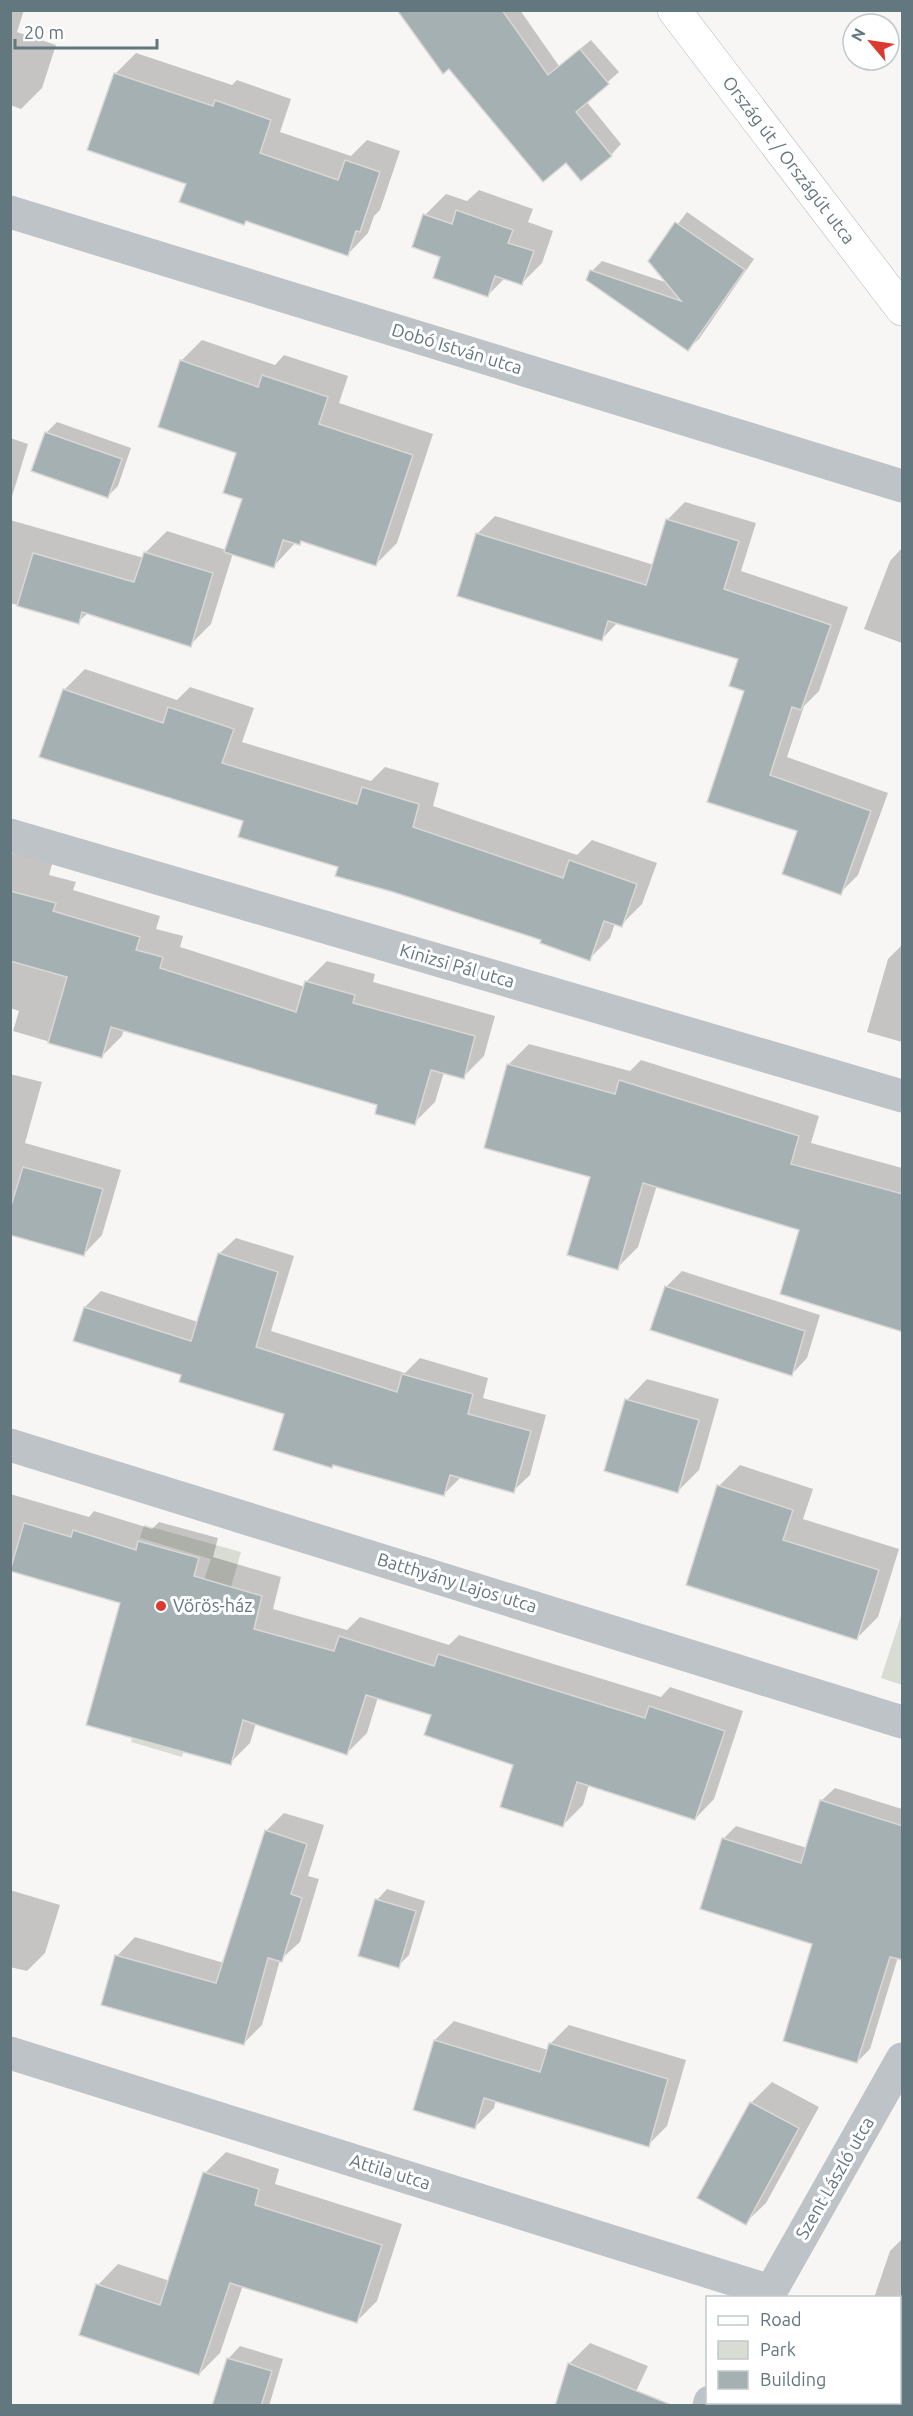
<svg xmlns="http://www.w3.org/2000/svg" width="913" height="2416" viewBox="0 0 913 2416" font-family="Ubuntu,sans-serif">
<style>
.green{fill:#d8dcd3}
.shadow{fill:#0003}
.building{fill:#a5b0b3;stroke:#d8d8d6;stroke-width:1.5}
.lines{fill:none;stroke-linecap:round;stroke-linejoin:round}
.secondary-casing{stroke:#b2b9bc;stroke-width:34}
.minor{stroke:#bdc3c6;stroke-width:33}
.secondary{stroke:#fff;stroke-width:33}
.poi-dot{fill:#db3a30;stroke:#fff;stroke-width:2}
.labels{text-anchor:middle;stroke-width:6;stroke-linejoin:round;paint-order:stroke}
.street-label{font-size:18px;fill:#63777e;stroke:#fff}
.poi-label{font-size:18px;fill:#63777e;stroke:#fff;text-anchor:start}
</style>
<rect width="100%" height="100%" fill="#f7f6f4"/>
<g class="green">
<path d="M144,1525L241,1552L182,1757L131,1742L142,1702L204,1580L211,1559L140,1538Z"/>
<path d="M902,1613V1685L881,1678Z"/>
</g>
<g class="shadow">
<path d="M10,10H24L17,32L56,45L42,88L21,109L10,105Z"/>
<path d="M413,10H520L559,66L591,40L619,72L586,101L621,144L611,155L566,161Z"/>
<path d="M136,53L232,85L237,80L291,99L280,132L351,156L367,140L400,151L380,210L374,216L368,233L348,254L187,183L115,74Z"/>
<path d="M479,190L533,209L528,222L553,231L542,263L522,283L505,278L488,295L442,256L425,215L446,194L467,201Z"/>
<path d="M687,212L754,259L699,339L688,349L592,271L602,261L668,283L650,261Z"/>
<path d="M202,340L275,365L284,355L348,376L339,403L433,434L397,543L376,564L302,540L296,542L273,567L233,553L211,624L190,645L88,613L78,622L10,603V520L144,558L146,552L167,531L226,550L244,498L238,452L181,361Z"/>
<path d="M57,422L131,448L118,486L108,496L46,433Z"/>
<path d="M10,438L28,444L10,503Z"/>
<path d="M685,502L756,523L741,571L848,607L819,691L804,706L787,757L888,793L858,875L840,893L799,830L709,801L746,690L740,658L618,622L602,639L477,534L495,516L654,565L667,520Z"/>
<path d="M902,548V643L864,629L890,561Z"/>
<path d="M85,669L177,700L190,687L254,708L242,742L371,781L385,767L439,783L433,806L577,855L592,840L657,863L642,904L621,925L615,923L610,938L589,959L543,939L340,866L244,820L64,690Z"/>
<path d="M16,850L53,861L49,875L76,882L73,890L160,916L156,929L183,936L180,947L305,987L306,982L327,961L375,974L373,982L495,1016L484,1056L463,1077L444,1072L435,1102L414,1123L379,1104L124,1029L122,1036L101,1057L13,1031L19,1011L10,1008V856Z"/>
<path d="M902,945V1042L867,1032L888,959Z"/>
<path d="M529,1044L630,1071L641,1060L819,1116L811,1143L902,1168V1330L801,1229L657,1185L638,1247L617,1268L592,1176L508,1065Z"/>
<path d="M10,1074L42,1082L25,1143L121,1170L102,1235L84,1254L10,1234Z"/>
<path d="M236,1238L294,1256L271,1331L405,1373L420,1358L488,1378L483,1398L546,1415L530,1475L513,1491L461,1477L444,1494L286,1413L182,1374L85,1307L101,1291L198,1322L219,1254Z"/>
<path d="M682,1271L820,1315L807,1358L792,1374L666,1287Z"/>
<path d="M647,1379L719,1399L699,1470L678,1491L627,1400Z"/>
<path d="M740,1465L813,1489L803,1519L899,1549L878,1617L857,1638L719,1486Z"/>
<path d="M10,1494L89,1517L94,1511L152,1529L159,1522L218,1538L213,1557L281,1577L273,1609L347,1630L360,1617L449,1645L459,1635L661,1697L670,1687L743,1711L714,1799L695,1819L589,1784L583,1805L563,1825L515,1764L432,1714L378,1697L367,1733L347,1753L256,1723L250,1743L230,1763L88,1724L122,1602L10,1570Z"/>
<path d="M835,1788L902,1809V1959L898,1957L870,2049L857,2062L814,1943L723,1839L736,1826L807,1848L821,1801Z"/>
<path d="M284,1813L324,1825L308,1876L319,1879L300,1942L280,1960L262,2025L244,2043L117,1956L135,1937L224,1963L266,1831Z"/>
<path d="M387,1889L425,1901L409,1955L398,1966L377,1900Z"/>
<path d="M10,1890L60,1905L45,1953L27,1971L10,1967Z"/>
<path d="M454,2021L548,2050L550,2044L569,2025L686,2060L667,2126L648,2145L496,2100L494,2108L475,2127L435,2040Z"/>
<path d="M772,2082L819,2107L766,2203L745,2223L699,2198L751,2103Z"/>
<path d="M226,2152L279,2169L275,2184L402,2224L377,2301L356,2322L243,2285L220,2353L199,2374L98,2285L118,2264L170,2281L205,2173Z"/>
<path d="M902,2239V2332L900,2331V2298H874L890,2251Z"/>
<path d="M590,2343L648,2366L629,2406L557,2403L569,2364Z"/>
<path d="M240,2346L283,2359L269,2406H214L228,2359Z"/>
<path d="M900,2389L902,2390V2406H801V2402H900Z"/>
</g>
<g class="building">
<path d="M397,10H502L548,75L580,49L609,84L576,112L612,156L581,181L566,163L543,182L449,69L443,74Z"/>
<path d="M114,73L213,106L215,100L271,120L260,153L338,180L345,160L380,172L360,232L356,231L348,256L246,221L244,225L179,202L186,184L87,150Z"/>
<path d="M456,210L513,230L508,243L534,251L522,285L495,276L488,297L433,278L440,257L412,247L423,214L452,224Z"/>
<path d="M675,222L745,270L688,351L586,280L590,270L681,301L648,261Z"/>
<path d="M180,360L258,387L262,375L328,397L319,424L413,455L376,566L301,541L300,545L283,540L274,568L224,552L242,499L223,493L236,453L158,427Z"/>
<path d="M45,432L122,459L108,498L31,471Z"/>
<path d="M666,519L739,541L724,589L831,625L801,710L792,707L770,775L871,811L841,895L782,874L797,831L707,802L744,691L729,686L738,659L608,621L602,641L457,596L476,533L646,585Z"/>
<path d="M144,552L213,573L191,647L82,612L79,624L17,606L33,553L134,582Z"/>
<path d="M63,689L163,723L168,707L234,729L222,763L357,804L362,787L419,804L413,827L563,878L569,860L637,884L622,927L604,921L590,961L540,943L541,940L393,892L335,876L338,867L238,837L243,821L39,757Z"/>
<path d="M10,891L56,903L53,911L140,937L136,950L163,957L160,968L296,1012L305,981L355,995L353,1003L475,1036L464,1079L431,1070L415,1125L375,1114L377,1105L111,1027L102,1058L48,1043L67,977L10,961Z"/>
<path d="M507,1064L615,1094L619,1080L799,1136L791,1164L903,1194V1332L780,1294L799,1230L643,1183L618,1270L567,1255L590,1177L484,1148Z"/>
<path d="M23,1167L103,1189L84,1256L10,1235V1209Z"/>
<path d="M218,1253L278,1272L256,1347L397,1392L402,1374L473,1394L468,1414L531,1431L514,1493L450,1475L444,1496L333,1465L332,1468L273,1450L284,1414L179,1382L181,1375L73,1341L84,1307L191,1341Z"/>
<path d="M665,1286L805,1331L792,1376L650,1330Z"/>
<path d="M625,1399L699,1420L678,1493L604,1471Z"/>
<path d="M717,1485L793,1510L783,1540L879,1570L857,1640L686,1585Z"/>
<path d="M24,1523L71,1537L73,1530L136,1550L138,1541L199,1558L194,1576L262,1596L254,1629L334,1651L339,1636L434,1666L438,1654L645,1718L649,1706L725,1731L695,1820L577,1782L563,1827L500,1807L513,1765L424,1735L431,1715L366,1695L347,1755L243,1720L231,1765L86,1725L120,1603L10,1571Z"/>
<path d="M820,1800L903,1826V1960L890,1957L857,2063L783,2041L812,1944L700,1909L722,1838L801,1863Z"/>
<path d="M265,1830L307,1844L291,1894L302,1898L282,1962L268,1958L244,2045L101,2005L115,1955L216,1983Z"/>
<path d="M375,1899L416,1911L399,1968L358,1956Z"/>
<path d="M434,2040L540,2072L549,2043L668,2079L649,2147L484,2098L475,2129L413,2110Z"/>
<path d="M750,2102L799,2128L746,2225L697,2198Z"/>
<path d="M203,2172L259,2189L255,2205L382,2245L357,2323L230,2283L199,2375L79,2335L96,2284L160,2305Z"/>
<path d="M227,2358L272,2371L261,2406H212Z"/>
<path d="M568,2363L669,2404V2406H555Z"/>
</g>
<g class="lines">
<g class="secondary-casing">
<g id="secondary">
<path id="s1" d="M674,10L902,309"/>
</g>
</g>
<g class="minor">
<path d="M10,212L902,486"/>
<path d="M10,835L902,1096"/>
<path d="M10,1445L902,1722"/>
<path d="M10,2053L770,2291"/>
<path d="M767,2298L902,2059"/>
<path d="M709,2406L710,2402"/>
</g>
<use href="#secondary" class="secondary"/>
</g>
<circle class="poi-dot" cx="161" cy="1606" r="6"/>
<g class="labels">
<g class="street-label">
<text dy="6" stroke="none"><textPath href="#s1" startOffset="189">Ország út / Országút utca</textPath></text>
<text transform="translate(457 349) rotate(17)" y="6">Dobó István utca</text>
<text transform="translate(457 966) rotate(16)" y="6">Kinizsi Pál utca</text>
<text transform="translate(457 1583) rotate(17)" y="6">Batthyány Lajos utca</text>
<text transform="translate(390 2172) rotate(17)" y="6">Attila utca</text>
<text transform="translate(835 2178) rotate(-60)" y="6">Szent László utca</text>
</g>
<g class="poi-label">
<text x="173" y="1612">Vörös-ház</text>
</g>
</g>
<rect width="913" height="2416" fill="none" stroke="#63777e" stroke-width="24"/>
<rect x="706" y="2296" width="195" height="108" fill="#ffffff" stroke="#c1c9cb" stroke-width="1.5"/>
<rect x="718" y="2316" width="30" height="9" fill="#ffffff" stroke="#c1c9cb" stroke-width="1.5"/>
<text x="760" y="2326" font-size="18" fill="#63777e">Road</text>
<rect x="718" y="2341" width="30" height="18" fill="#d8dcd3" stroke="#c1c9cb" stroke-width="1.5"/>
<text x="760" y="2356" font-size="18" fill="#63777e">Park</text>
<rect x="718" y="2371" width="30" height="18" fill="#a5b0b3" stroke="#c1c9cb" stroke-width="1.5"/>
<text x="760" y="2386" font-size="18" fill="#63777e">Building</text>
<g transform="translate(871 42) rotate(299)"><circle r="28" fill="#ffffff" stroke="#c1c9cb" stroke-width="1.5"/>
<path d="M0-4.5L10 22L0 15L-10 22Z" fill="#db3a30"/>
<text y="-9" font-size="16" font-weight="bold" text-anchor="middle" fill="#63777e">N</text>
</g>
<path d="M15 39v9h142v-9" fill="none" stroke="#63777e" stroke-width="3"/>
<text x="24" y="39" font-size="18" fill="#63777e" stroke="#ffffff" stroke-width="4.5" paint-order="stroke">20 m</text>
</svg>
